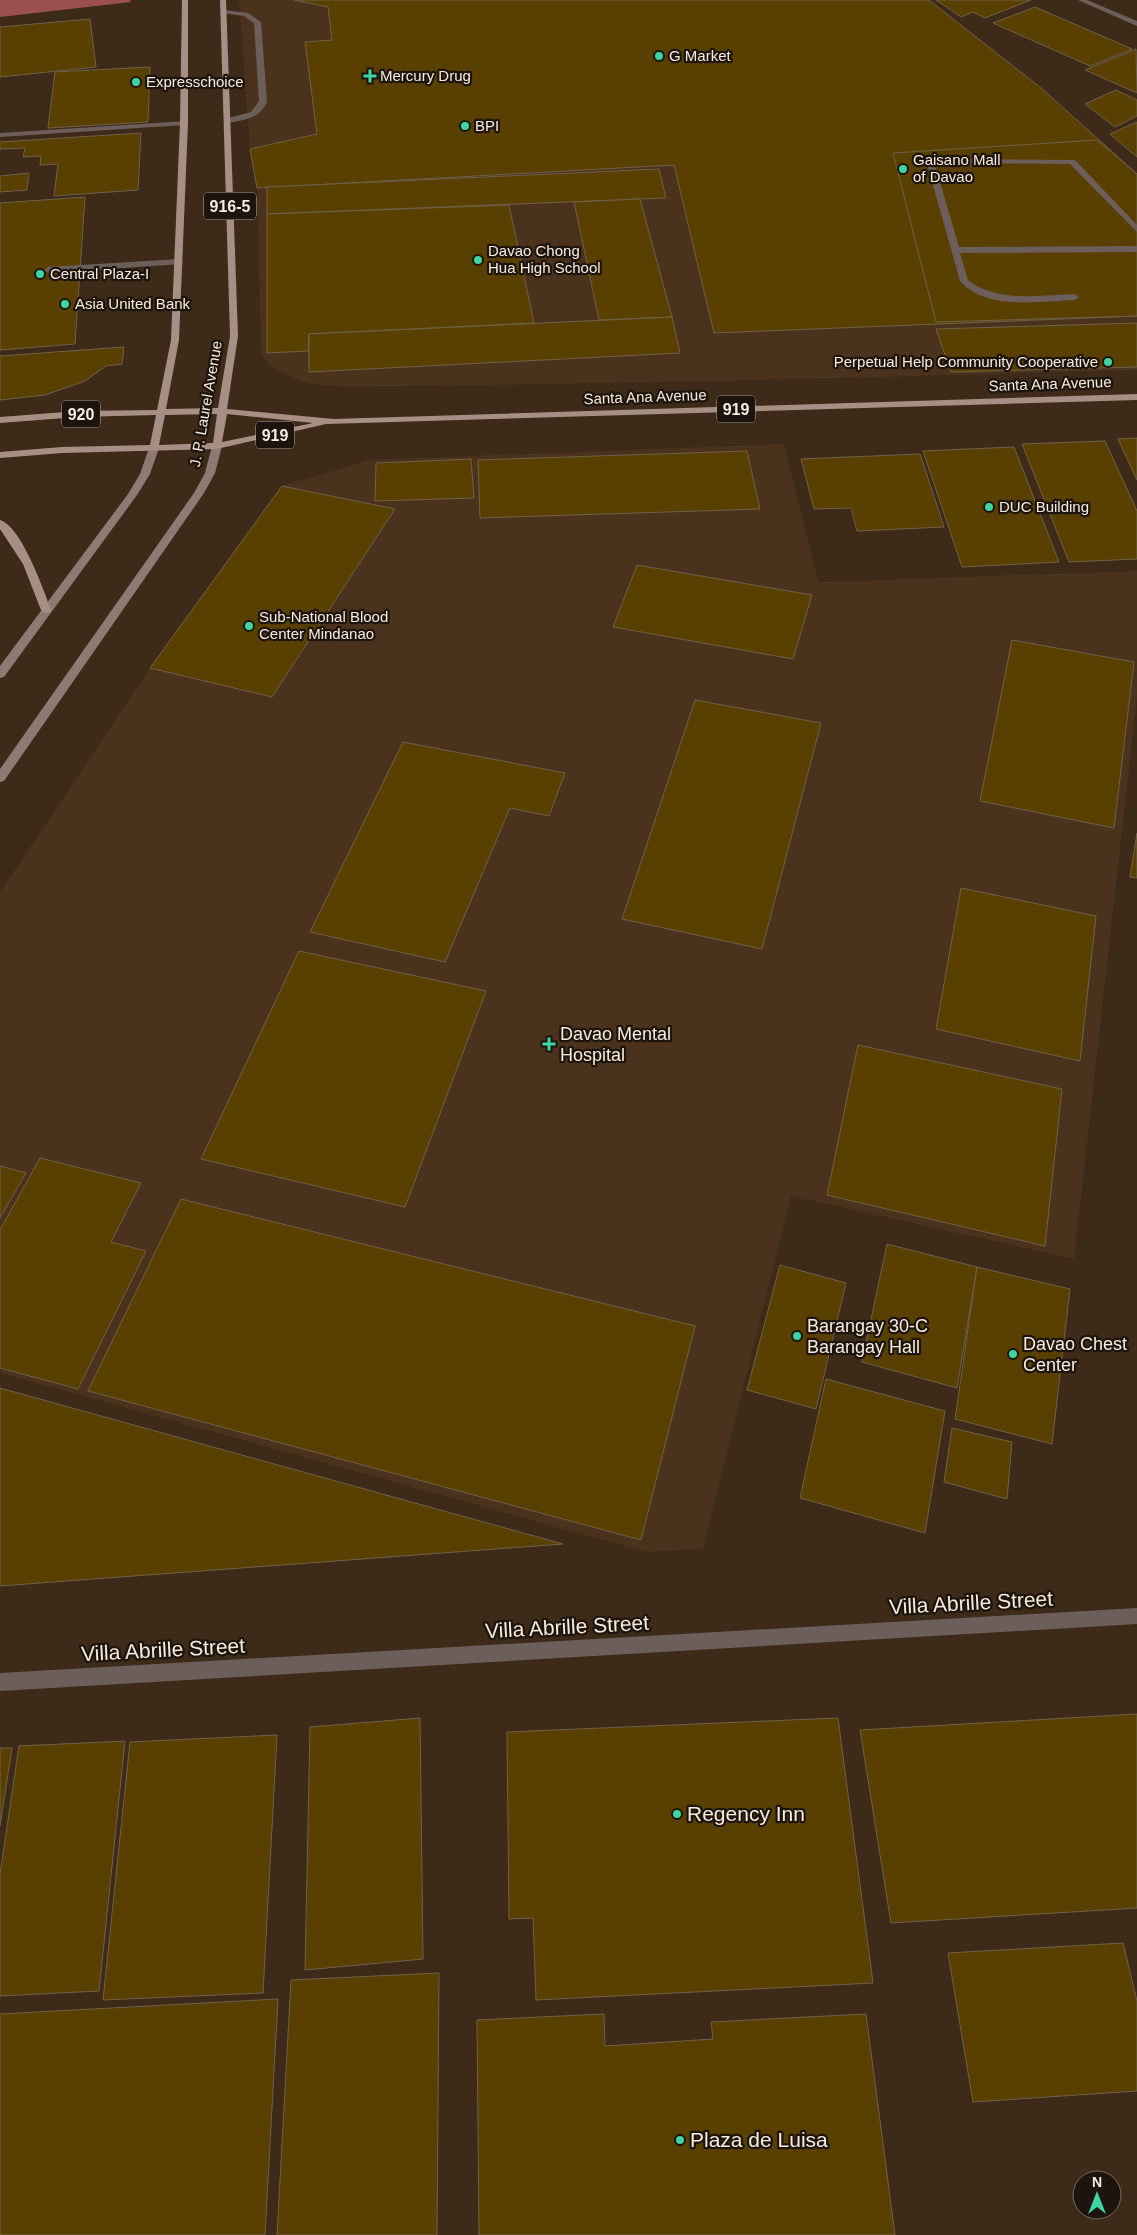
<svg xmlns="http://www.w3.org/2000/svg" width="1137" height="2235" viewBox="0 0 1137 2235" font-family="Helvetica,sans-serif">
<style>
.built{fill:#4b321c}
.forest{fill:#9b4f50}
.building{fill:#593f00;stroke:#6f624a}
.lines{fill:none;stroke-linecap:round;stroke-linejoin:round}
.service{fill:#6c5f5b;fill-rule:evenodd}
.minor{fill:#6c5f5b;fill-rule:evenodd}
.secondary{fill:#8e7a73;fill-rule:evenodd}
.primary{fill:#a88f86;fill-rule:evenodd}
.poi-dot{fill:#3ed4a3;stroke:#1d150d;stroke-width:2}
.labels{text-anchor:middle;stroke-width:4.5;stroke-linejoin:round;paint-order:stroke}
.far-poi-label{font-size:15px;fill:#f8ebe0;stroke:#1d150d;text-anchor:start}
.far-street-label{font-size:15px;fill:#f8ebe0;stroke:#1d150d}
.shield{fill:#1d150d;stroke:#b6aba1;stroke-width:1}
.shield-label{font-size:16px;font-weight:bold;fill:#f8ebe0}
.poi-label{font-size:18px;fill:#f8ebe0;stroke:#1d150d;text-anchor:start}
.near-street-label{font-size:21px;fill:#f8ebe0;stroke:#1d150d}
.near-poi-label{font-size:21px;fill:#f8ebe0;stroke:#1d150d;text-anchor:start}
</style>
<rect width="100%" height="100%" fill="#3d2a19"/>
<g class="built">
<path d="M239,0H929L1041,88L1137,174V370L725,381L345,387L310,384L292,378L268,364L262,356L261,348L257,188L250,149Z"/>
<path d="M784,444L819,582L1137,571V697L1074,1259L791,1196L703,1549L647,1552L0,1373V892L150,668L273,697L395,509L282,486L370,460Z"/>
</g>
<path class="forest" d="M0,0H130L131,2L0,17Z"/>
<g class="building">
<path d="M294,0H929L1041,88L1137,174V316L714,333L674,165L257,188L250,149L317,134L305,42L332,40L328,7Z"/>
<path d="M936,0H1031L985,18L973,12L961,17Z"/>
<path d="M1035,7L1132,49L1090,66L993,23Z"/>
<path d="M90,19L96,67L0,77V27Z"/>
<path d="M1136,49L1137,93L1085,70Z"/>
<path d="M150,67L148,122L48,128L55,72Z"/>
<path d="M1116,90L1137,100V116L1115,127L1085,104Z"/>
<path d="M1137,122V157L1110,134Z"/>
<path d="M141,133L138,190L54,196L58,164L40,165L41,156L23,157L25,148L0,149V142Z"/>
<path d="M1097,140L1137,174V316L936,322L893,153Z"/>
<path d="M659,169L666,198L267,214V187Z"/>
<path d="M29,173L27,190L0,192V176Z"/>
<path d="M85,197L75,344L0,350V203Z"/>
<path d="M640,199L672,317L599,320L574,202Z"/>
<path d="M509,205L534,323L309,334L308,351L267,353V214Z"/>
<path d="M672,317L680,353L309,372V334Z"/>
<path d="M1137,323V367L951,372L936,329Z"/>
<path d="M124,347L122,364L106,366L85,381L45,395L0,400V356Z"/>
<path d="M1137,438V480L1118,439Z"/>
<path d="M1105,441L1137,511V559L1069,562L1022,444Z"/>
<path d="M1014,447L1059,562L962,567L923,451Z"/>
<path d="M747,451L760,509L480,518L478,460Z"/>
<path d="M920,454L944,527L857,531L851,508L814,509L801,459Z"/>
<path d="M471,459L474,498L375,501L376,463Z"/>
<path d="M282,486L395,509L272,697L150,668Z"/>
<path d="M637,565L812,595L793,659L613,627Z"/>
<path d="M1012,640L1134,662L1114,828L980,801Z"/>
<path d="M695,700L821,723L762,949L622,919Z"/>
<path d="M403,742L565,773L549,816L510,808L445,962L310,932Z"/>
<path d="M1137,833V878L1130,877Z"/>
<path d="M961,888L1096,916L1080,1061L936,1029Z"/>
<path d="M299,951L486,991L405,1207L201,1159Z"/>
<path d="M858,1045L1062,1089L1045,1246L827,1195Z"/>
<path d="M40,1158L141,1183L111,1242L146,1251L78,1389L0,1368V1230Z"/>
<path d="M0,1166L26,1173L0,1218Z"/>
<path d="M181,1199L695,1326L641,1540L88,1391Z"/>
<path d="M887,1244L977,1267L957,1388L862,1362Z"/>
<path d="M780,1265L846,1283L816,1409L747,1390Z"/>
<path d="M977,1267L1070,1289L1052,1444L955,1419Z"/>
<path d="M826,1379L945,1411L925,1533L800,1498Z"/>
<path d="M0,1388L563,1544L0,1586Z"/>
<path d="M952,1428L1012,1442L1007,1499L944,1482Z"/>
<path d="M1137,1714V1908L891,1923L860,1730Z"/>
<path d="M420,1718L423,1959L305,1970L310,1727Z"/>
<path d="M838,1718L873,1983L536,2000L533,1918L509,1919L507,1732Z"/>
<path d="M277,1735L263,1993L103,2000L130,1742Z"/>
<path d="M125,1741L99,1991L0,1996V1874L19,1746Z"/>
<path d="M0,1748H12L0,1826Z"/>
<path d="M1123,1943L1137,2001V2091L973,2102L948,1953Z"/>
<path d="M439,1973L437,2235H277L291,1980Z"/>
<path d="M278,1999L265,2235H0V2014Z"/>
<path d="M604,2014L605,2046L713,2039L711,2022L866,2014L895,2235H479L477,2020Z"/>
</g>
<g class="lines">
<g class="service">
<path d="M224,10L248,13L261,22L267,101C261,119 243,120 227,123H224V119L251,112L259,101L254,23L244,16L222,13Z"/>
<path d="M187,121L188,123L184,125L0,137V133Z"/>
<path d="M939,159L1075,160L1137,225V232L1070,164L940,163L935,165L959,247L1137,246V252L960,253L968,280C997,303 1040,295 1075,294L1079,297L1075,300C1040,301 986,311 960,281L927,164Z"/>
<path d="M179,259L183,262L182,264L48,273L44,270L48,267Z"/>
</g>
<g class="minor">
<path d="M1078,0H1087L1137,21V26Z"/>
<path d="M1137,1608V1624L0,1691V1673Z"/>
</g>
<g class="secondary">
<path d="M217,443L222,446L215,473L204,493L4,781L0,782V769L194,493L205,473L212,446Z"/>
<path d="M154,445L159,448L150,474L137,495L4,677L0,678V666L128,494L140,474L149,448Z"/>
</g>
<g class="primary">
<path d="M182,0H188V123L179,340L166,409L218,408L230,336L220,0H226L238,336L227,409L334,419L1137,394V400L326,424L217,449L62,453L0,458V452L62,447L150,445L156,415L78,417L0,423V417L78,411L157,410L171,340L180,123ZM217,414L213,443L159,445L165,415ZM227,414L313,423L222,442Z"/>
<path d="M0,520C21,526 44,590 51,610L50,612L46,613L41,610L23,564L0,529Z"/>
</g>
</g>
<g class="poi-dot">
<circle cx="659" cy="56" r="5"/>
<path d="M367.5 68.5h5v5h5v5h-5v5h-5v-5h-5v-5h5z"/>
<circle cx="136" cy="82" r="5"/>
<circle cx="465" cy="126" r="5"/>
<circle cx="903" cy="169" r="5"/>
<circle cx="478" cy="260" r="5"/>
<circle cx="40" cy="274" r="5"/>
<circle cx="65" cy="304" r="5"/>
<circle cx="1108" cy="362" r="5"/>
<circle cx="989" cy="507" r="5"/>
<circle cx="249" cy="626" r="5"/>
<path d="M546.5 1036.5h5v5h5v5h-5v5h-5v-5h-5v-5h5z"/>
<circle cx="797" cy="1336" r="5"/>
<circle cx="1013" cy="1354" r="5"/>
<circle cx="677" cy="1814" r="5"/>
<circle cx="680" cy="2140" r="5"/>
</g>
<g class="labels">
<g class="far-poi-label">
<text x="669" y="61">G Market</text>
<text x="380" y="81">Mercury Drug</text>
<text x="146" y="87">Expresschoice</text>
<text x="475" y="131">BPI</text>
<text x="913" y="165">Gaisano Mall<tspan x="913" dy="17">of Davao</tspan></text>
<text x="488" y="256">Davao Chong<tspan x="488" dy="17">Hua High School</tspan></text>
<text x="50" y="279">Central Plaza-I</text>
<text x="75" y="309">Asia United Bank</text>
<text x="1098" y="367" text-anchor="end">Perpetual Help Community Cooperative</text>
<text x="999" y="512">DUC Building</text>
<text x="259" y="622">Sub-National Blood<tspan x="259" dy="17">Center Mindanao</tspan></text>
</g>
<g class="far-street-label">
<text transform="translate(1050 384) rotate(-2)" y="5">Santa Ana Avenue</text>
<text transform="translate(645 397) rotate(-2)" y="5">Santa Ana Avenue</text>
<text transform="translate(206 404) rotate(-80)" y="5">J. P. Laurel Avenue</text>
</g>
<g class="shield">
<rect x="204" y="192.5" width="52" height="27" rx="4"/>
<rect x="717" y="395.5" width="38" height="27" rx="4"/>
<rect x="62" y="400.5" width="38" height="27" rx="4"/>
<rect x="256" y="421.5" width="38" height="27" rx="4"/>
</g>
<g class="shield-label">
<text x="230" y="212">916-5</text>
<text x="736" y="415">919</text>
<text x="81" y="420">920</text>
<text x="275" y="441">919</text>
</g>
<g class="poi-label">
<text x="560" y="1040">Davao Mental<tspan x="560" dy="21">Hospital</tspan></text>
<text x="807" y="1332">Barangay 30-C<tspan x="807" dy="21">Barangay Hall</tspan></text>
<text x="1023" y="1350">Davao Chest<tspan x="1023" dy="21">Center</tspan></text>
</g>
<g class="near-street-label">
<text transform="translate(971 1603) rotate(-3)" y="7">Villa Abrille Street</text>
<text transform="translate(567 1627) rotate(-3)" y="7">Villa Abrille Street</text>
<text transform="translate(163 1650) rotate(-3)" y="7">Villa Abrille Street</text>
</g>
<g class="near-poi-label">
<text x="687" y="1821">Regency Inn</text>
<text x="690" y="2147">Plaza de Luisa</text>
</g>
</g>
<g transform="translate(1097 2195)"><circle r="24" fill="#1d150d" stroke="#756b61"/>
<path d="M0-4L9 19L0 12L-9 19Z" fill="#3ed4a3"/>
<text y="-8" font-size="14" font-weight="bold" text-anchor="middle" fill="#f8ebe0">N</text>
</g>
</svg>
